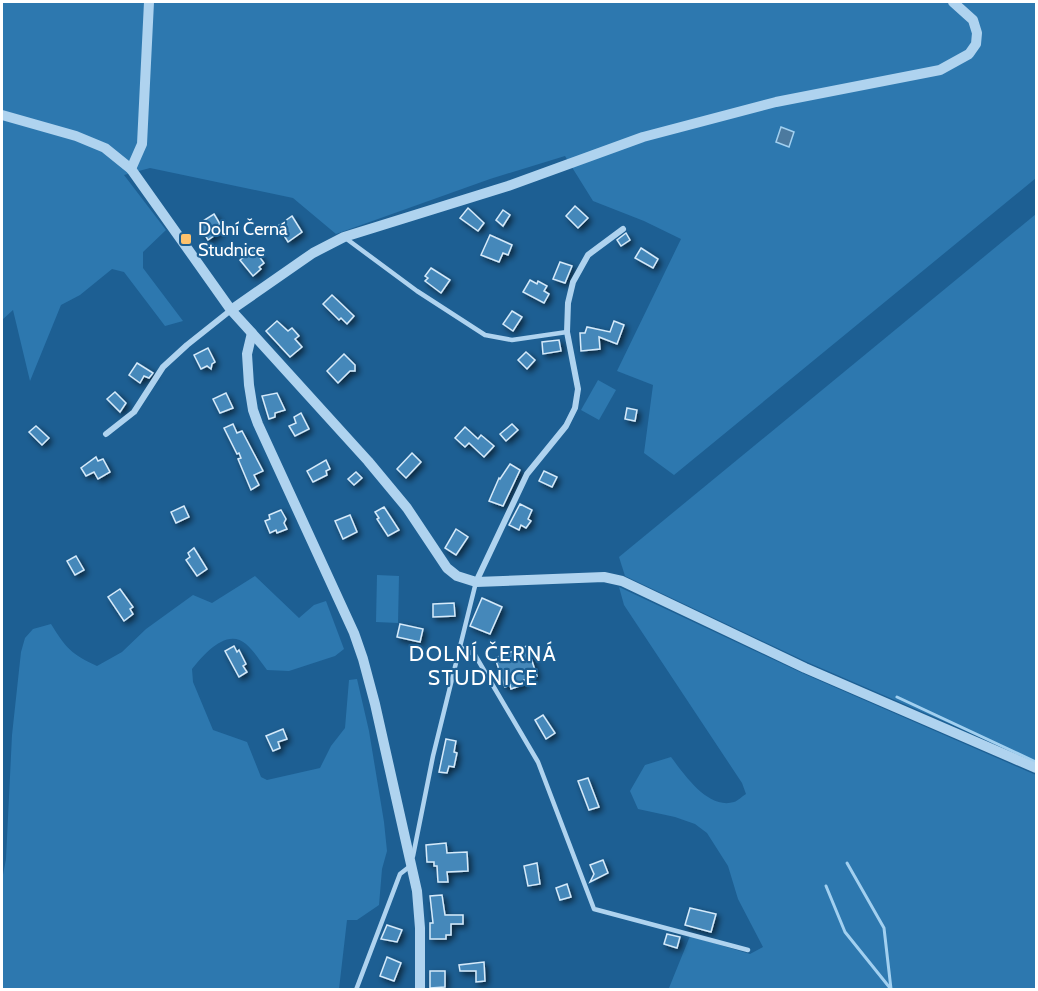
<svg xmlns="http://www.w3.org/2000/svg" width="1038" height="991" viewBox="0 0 1038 991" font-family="Cabin,sans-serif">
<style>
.green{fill:#2d78af}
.water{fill:#4c7a9f;stroke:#a2d0f0;stroke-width:1.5}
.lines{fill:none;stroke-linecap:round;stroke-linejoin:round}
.stream{stroke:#a2d0f0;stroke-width:3}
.building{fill:#4588ba;stroke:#d5eafa;stroke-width:1.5;filter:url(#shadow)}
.service{stroke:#afd3ef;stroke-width:4.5}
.minor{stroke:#afd3ef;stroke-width:6}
.tertiary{stroke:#afd3ef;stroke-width:10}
.poi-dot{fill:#fec26d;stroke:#1d5f93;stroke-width:2}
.labels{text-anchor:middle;stroke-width:4.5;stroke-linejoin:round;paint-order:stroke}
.poi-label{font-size:18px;fill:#fff;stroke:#1d5f93;text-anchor:start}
.quarter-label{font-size:21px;letter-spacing:1.5px;fill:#fff;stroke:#1d5f93}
</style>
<defs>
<filter id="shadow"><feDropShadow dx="3" dy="3" stdDeviation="3" flood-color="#0009"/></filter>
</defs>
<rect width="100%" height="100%" fill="#1d5f93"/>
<g class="green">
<path d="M2,2H1036V178L674,475L644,453L653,385L617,371L681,239L644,221L593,201L565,156L490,179L336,234L293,198L150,168L124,175L166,230L143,252V268L183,321L165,326L124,272L112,269L80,295L61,305L30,381L13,310L2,320Z"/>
<path d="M1036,214V761L807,662L625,576L619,557Z"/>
<path d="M598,380L616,390L599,420L581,410Z"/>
<path d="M377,575L399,576L398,623L376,622Z"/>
<path d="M255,576L299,618L314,605L326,601L344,649L335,656L289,671L267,670C260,661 254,651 246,644C227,627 203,655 192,669L193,682L213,730L247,742L261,777L267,780L320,768L331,746L345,728L349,680L357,679L369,731L384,822L387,851L382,869L379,905L357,920H347L339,989H2V880L6,859L12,735L21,652L25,638L33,629L51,624C66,648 71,654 97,666L122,652L146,629L193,595L212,603Z"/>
<path d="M619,587L802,673L1036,775V989H664L669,988L690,936L750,954L763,947L738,899L728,866L707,833L695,824L675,817L638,809L630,791L645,765L671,757C684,774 708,810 734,802C738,801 742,796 746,794L742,783L624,605Z"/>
</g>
<path class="water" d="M781,127L794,132L789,147L776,142Z"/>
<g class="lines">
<g class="stream">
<path d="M897,697L1036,762"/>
<path d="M847,863L884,928L891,989"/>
<path d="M826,886L845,932L890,988"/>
</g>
</g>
<g class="building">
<path d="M575,206L588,218L578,228L566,216Z"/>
<path d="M468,208L484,223L478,231L460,218Z"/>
<path d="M503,210L510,215L503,226L496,220Z"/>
<path d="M214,214L220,224L218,225L221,231L208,240L200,227L205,224L203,221Z"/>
<path d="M292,216L302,232L288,242L278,226Z"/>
<path d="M626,233L630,240L621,246L617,240Z"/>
<path d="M490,235L512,245L508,255L503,253L499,262L481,255Z"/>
<path d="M641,248L658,259L653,268L635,258Z"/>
<path d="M254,249L264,263L259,267L261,269L253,276L240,260Z"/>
<path d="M560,262L572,266L565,283L553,279Z"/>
<path d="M431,268L450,280L441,293L425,281L428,278L425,276Z"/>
<path d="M530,280L537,284L538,281L547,286L544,291L549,294L544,303L523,292Z"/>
<path d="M332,295L354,316L347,324L341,318L339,320L323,304Z"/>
<path d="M512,311L522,317L513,331L503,324Z"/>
<path d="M277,321L288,331L292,328L299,336L295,339L302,347L290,357L266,331Z"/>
<path d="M614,321L624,325L617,344L599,337L600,349L581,351L580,333H585L587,327L610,332Z"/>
<path d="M559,340L561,351L543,354L542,342Z"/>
<path d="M208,348L215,362L212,364L211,369L207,366L201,369L194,355Z"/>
<path d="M526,352L535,360L527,369L518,360Z"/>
<path d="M344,354L355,365V371H350L338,383L327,371Z"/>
<path d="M137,363L153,373L149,378L144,376L140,383L129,375Z"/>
<path d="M115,392L126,403L120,412L107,399Z"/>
<path d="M226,393L233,408L220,413L213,399Z"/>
<path d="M277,393L285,410L275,413V417L269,419L262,396Z"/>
<path d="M627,408L637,410L635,421L625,419Z"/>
<path d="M301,413L309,429L295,436L289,426L296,423L294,417Z"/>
<path d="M233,424L237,433L242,431L263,471L254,475L259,485L251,490L238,459L241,458L239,453L237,454L224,428Z"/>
<path d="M512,424L518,430L506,441L500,434Z"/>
<path d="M36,426L49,438L42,445L29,432Z"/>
<path d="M465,427L478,439L481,435L494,446L484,457L469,443L465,447L455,438Z"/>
<path d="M412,453L421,462L406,478L397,469Z"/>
<path d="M96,457L98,461L103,459L110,472L98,479L94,472L86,476L81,468Z"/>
<path d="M326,460L330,469L326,471L327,475L313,482L307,471Z"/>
<path d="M510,464L520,470L503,506L489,501L499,478L500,479Z"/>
<path d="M544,471L557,477L552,487L539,481Z"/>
<path d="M356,472L362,478L354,485L348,479Z"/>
<path d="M520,504L532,510L528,519L531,521L526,528L521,525L519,530L509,525Z"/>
<path d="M184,506L189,517L176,523L171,512Z"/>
<path d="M384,507L399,530L388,536L377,519L379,518L375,512Z"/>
<path d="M281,510L286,519L284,523L287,529L277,533L276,530L270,533L265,521L270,519L269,515Z"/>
<path d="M350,515L357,532L343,539L335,521Z"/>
<path d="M456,529L468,537L456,555L445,548Z"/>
<path d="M194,548L207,569L197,576L186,560L190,557L188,553Z"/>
<path d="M76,556L84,570L75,575L67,561Z"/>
<path d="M120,589L133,607L130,609L133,614L124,621L108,597Z"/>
<path d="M482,598L502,607L490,634L470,626Z"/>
<path d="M454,603L455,616L433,617V604Z"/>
<path d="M400,624L423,629L420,642L397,637Z"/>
<path d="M234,646L237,652L239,650L246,664L243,666L247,672L239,677L225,651Z"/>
<path d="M527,646L537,676L524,680L525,684L511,689L510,685L505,687L495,658Z"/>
<path d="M543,715L555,733L546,739L535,720Z"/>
<path d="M283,729L287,739L278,742L280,748L273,751L266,736Z"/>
<path d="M446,739L456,741L454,752L457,753L454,767L449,766L447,773L439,772Z"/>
<path d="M588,778L599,807L589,810L578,781Z"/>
<path d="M446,843L447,853L467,852L468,871L447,872L448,882H438L437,866H434V862H427L426,845Z"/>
<path d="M603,860L608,873L590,882L594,874L590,865Z"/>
<path d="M537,863L540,884L528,886L524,866Z"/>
<path d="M567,884L571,897L560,900L556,888Z"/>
<path d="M442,895L445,915H463V924H451V935H446V939H430V923H433L430,896Z"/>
<path d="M690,908L716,914L711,932L685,925Z"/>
<path d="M387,925L402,930L397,942L381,939Z"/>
<path d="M667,934L680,937L677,948L664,944Z"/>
<path d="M387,957L401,963L394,981L380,976Z"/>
<path d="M484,962L485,981L476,982V971H460L459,965Z"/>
<path d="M430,971H445V987L430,988Z"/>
</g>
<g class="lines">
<g class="service">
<path d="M344,237L417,291L485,335L512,340L567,332"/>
<path d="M460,647L475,655L538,762L594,909L748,950"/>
<path d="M413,856L433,756L476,582"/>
<path d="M356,990L400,874L409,867"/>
</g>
<g class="minor">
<path d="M106,434L134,412L163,367L187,345L231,310"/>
<path d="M476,582L527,474L566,426L575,408L578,389L567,332L568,303L573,282L588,255L623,229"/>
</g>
<g class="tertiary">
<path d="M2,115L76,136L105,148L131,169L231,310L368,461L407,508L447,568L457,576L476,582L604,577L622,581L805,668L1036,768"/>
<path d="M131,169L142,144L149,2"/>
<path d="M231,310L313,253L344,237L508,186L643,137L776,102L940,70L969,54L976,44L977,33L973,20L953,2"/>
<path d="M252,333L247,354L249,385L253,410L258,424L354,633L363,659L375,704L417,891L420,928V990"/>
</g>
</g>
<rect class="poi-dot" x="180" y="233" width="12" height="12" rx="3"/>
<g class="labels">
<g class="poi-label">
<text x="198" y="235">Dolní Černá<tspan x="198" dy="21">Studnice</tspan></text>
</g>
<g class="quarter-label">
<text x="483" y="661">DOLNÍ ČERNÁ<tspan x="483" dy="24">STUDNICE</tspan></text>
</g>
</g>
<rect width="1038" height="991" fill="none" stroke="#ffffff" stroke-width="6"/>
</svg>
